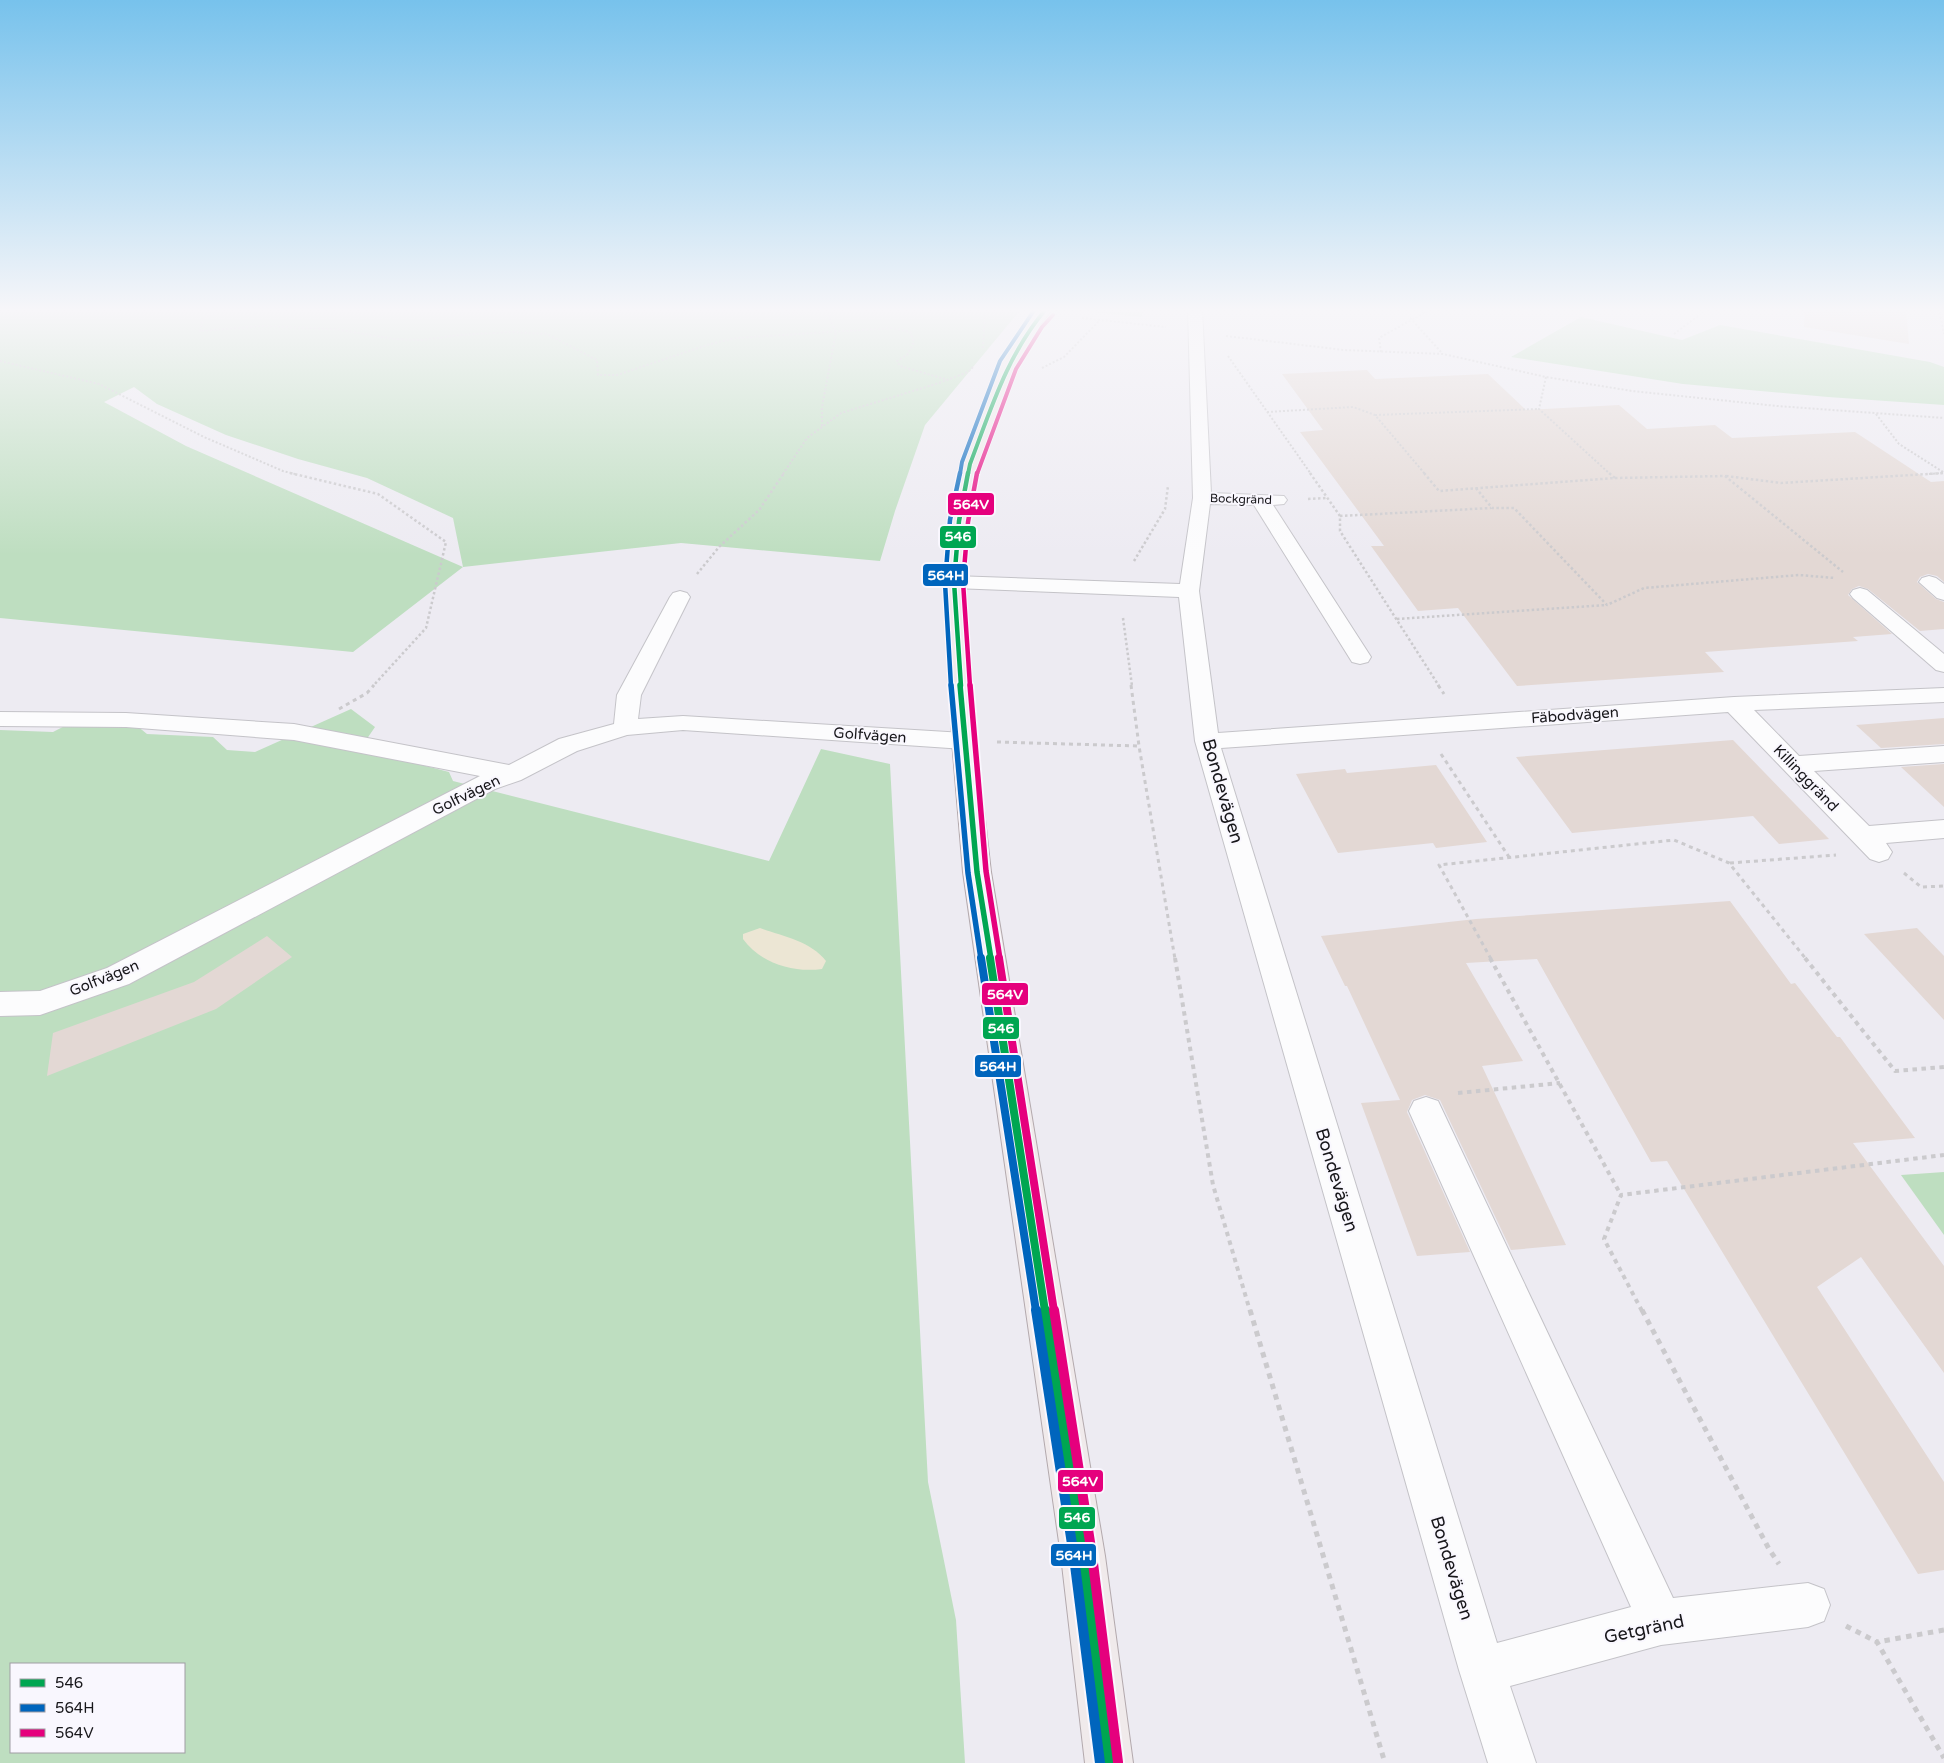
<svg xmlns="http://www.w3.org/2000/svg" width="1944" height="1763" viewBox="0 0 1944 1763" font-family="'Varela Round',sans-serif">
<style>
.green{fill:#bedec0;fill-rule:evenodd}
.sand{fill:#ece6d4}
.building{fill:#e3d8d4}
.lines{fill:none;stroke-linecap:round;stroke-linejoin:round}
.minor-casing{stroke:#c4c3c8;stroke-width:2}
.major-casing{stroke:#b3a9ad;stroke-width:2}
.path-far4{stroke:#cbcacd;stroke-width:2;stroke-dasharray:2 2;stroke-linecap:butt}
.path-far3{stroke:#cbcacd;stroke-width:2.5;stroke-dasharray:2.5 2.5;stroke-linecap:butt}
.path-far2{stroke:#cbcacd;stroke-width:3;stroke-dasharray:4 4;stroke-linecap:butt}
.path-far1{stroke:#cbcacd;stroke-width:4;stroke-dasharray:4.5 4.5;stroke-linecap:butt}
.path{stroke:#cbcacd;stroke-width:5;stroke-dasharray:5.5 5.5;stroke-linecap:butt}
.minor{fill:#fcfcfd;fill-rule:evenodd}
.major{fill:#f0eaeb;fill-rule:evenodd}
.bus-1-far4-casing{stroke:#f9f7fe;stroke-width:5.5}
.bus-1-far3-casing{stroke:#f9f7fe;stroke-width:7}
.bus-1-far2-casing{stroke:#f9f7fe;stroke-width:9}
.bus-1-far1-casing{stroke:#f9f7fe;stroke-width:11}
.bus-1-casing{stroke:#f9f7fe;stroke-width:14}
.bus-2-far4-casing{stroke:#f9f7fe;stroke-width:5.5}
.bus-2-far3-casing{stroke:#f9f7fe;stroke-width:7}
.bus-2-far2-casing{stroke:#f9f7fe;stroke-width:9}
.bus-2-far1-casing{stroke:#f9f7fe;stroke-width:11}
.bus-2-casing{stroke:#f9f7fe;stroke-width:14}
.bus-3-far4-casing{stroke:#f9f7fe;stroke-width:5.5}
.bus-3-far3-casing{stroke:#f9f7fe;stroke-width:7}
.bus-3-far2-casing{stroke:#f9f7fe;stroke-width:9}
.bus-3-far1-casing{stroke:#f9f7fe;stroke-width:11}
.bus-3-casing{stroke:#f9f7fe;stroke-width:14}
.bus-1-far4{stroke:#00a651;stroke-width:4}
.bus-1-far3{stroke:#00a651;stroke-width:4.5}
.bus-1-far2{stroke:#00a651;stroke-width:5.5}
.bus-1-far1{stroke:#00a651;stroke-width:8}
.bus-1{stroke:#00a651;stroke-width:10}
.bus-2-far4{stroke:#0065bd;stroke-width:4}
.bus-2-far3{stroke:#0065bd;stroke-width:4.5}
.bus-2-far2{stroke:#0065bd;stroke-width:5.5}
.bus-2-far1{stroke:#0065bd;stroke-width:8}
.bus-2{stroke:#0065bd;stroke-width:10}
.bus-3-far4{stroke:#e5007d;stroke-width:4}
.bus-3-far3{stroke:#e5007d;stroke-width:4.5}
.bus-3-far2{stroke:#e5007d;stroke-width:5.5}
.bus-3-far1{stroke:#e5007d;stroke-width:8}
.bus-3{stroke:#e5007d;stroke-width:10}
.labels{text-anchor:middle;stroke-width:4;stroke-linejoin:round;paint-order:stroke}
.far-street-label{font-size:12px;fill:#17161a;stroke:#f9f7fe}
.street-label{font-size:15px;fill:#17161a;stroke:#f9f7fe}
.near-street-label{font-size:18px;fill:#17161a;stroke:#f9f7fe}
.line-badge{stroke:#f9f7fe;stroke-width:2}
.badge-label{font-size:14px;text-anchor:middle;font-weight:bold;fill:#fff}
</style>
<rect width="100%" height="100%" fill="#edebf2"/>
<g class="green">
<path d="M0,309H1021L925,425L895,511L880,561L681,543L463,567L353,652L0,618ZM134,387L157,404L226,435L298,459L367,478L453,518L463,567L186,446L104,402Z"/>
<path d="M1066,309H1144L1141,317Z"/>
<path d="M1581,317L1682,340L1720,325L1930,362L1944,367V405L1828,397L1683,384L1511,357Z"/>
<path d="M351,709L375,727L360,749L449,772L453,781L769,861L821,749L890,764L928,1482L956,1620L965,1763H0V730L53,732L88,714L125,716L147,734L213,737L227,750L255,752ZM11,1664H184V1752H11Z"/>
<path d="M1944,1172V1235L1901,1175Z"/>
</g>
<path class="sand" d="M760,928C782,936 811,941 826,961L822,969C793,973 760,963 743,939V934Z"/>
<g class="building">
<path d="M1805,309H1906L1909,344L1804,327Z"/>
<path d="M1367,370L1375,379L1488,374L1526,410L1619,405L1647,429L1715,425L1732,438L1855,432L1931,482L1944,481V582L1937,576L1928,574L1920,577L1917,582L1936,599L1944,602V629L1920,631L1868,589L1859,586L1852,589L1848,595L1892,634L1853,637L1858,641L1705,652L1724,672L1517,686L1458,608L1418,611L1371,546H1384L1300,432L1323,430L1282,374Z"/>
<path d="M1944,718V744L1881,748L1856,725Z"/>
<path d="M1733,740L1829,839L1779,844L1753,816L1572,833L1516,757Z"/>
<path d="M1944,764V807L1901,767Z"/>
<path d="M1436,765L1487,842L1436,848L1433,843L1338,853L1296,774L1345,769L1347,773Z"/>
<path d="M1730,901L1791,984L1795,983L1837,1037H1840L1915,1138L1853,1143L1944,1266V1373L1861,1257L1817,1287L1944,1482V1570L1918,1574L1667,1161L1651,1162L1537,959L1466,963L1523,1061L1482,1066L1566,1245L1511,1250L1440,1100L1425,1095L1412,1100L1407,1112L1470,1252L1417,1256L1361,1103L1400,1100L1347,986H1345L1321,936L1476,919Z"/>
<path d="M1917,928L1944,956V1020L1864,934Z"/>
<path d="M267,936L292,957L216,1009L47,1076L53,1033L194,982Z"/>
</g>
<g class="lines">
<g class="minor-casing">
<g id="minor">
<path d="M1188,309H1202L1211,493L1284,496L1287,500L1284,504L1273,505L1371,657L1368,662L1360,664L1352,662L1254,505L1210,504L1199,591L1218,733L1734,697L1944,688V702L1754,710L1799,756L1944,746V762L1814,771L1869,826L1944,820V838L1886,843L1892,852L1888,859L1879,862L1870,859L1728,712L1221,748L1497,1643L1631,1607L1409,1111L1414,1101L1426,1097L1438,1101L1673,1598L1808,1583L1824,1589L1830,1605L1824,1621L1808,1627L1661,1645L1510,1686L1536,1763H1488L1459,1670L1195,741L1179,597L954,588L947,586L944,582L947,578L954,576L1180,584L1193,498Z"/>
<path d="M1929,576L1936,578L1944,584V600L1937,598L1919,582L1922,578Z"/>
<path d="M1860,588L1867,590L1944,654V672L1936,670L1853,598L1850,594L1853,590Z"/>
<path d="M680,591L687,593L690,597L641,695L638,719L683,716L964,733L973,736L976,741L973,746L964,749L683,730L627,735L577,751L521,780L495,789L129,984L40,1015L0,1016V992L40,991L107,968L480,776L294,740L126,727L0,726V712L126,713L294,724L509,765L559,739L614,724L617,695L670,597L673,593Z"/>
</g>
</g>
<g class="major-casing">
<path id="major" d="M1039,309H1053L1041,324L1016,365L979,464L968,521L964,582L976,741L991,872L1105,1556L1133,1763H1085L1061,1556L963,872L952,741L944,582L950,521L961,464L1000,365L1028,322Z"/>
</g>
<g class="path-far4">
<path d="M222,309L203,319L200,331L261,326L335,329L394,339L421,340L459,335L511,332L547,334L597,360L598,375H617L707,345L736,338L892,328L910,332L914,342L907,355L897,361L900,366L948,380"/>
<path d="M676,309L732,311L747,309L799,314L829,310"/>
<path d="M1939,309L1944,334"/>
<path d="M1082,318L1166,327"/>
<path d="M1410,318L1442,353"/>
<path d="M1674,334L1707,309"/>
<path d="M1226,336L1344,350L1443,354L1546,377L1632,391L1777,406L1944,418"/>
<path d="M983,348L985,309"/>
<path d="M1381,352L1379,338L1431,309"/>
<path d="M1228,356L1311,474"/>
<path d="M0,361L99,384L204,437L283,471L295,474"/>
<path d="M1042,368L1064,357L1100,320"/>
<path d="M1546,377L1539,409L1610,474"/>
<path d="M1267,412L1353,407L1375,415L1425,474"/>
<path d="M1876,414L1899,444L1943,472"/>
<path d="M1375,415L1539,409"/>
<path d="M822,426V407L836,332L829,317L830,309"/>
<path d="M783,474L807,438L841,413L939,383L968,372L974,366"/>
<path d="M1929,474L1944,473"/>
</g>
<g class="path-far3">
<path d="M290,473L378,494L446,542L426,628L373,686"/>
<path d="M1310,473L1340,516V531L1439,686"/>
<path d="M1424,473L1439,491L1615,478L1609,473"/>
<path d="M1726,476L1781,483L1944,473"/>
<path d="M1615,478L1725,476L1843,572"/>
<path d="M1476,488L1492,508H1514L1607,605L1644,588L1799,575L1835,578"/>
<path d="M1308,499L1326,498"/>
<path d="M1340,516L1491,508"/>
<path d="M1134,561L1165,509L1168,486"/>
<path d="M697,574L719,547L759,510L784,473"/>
<path d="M1123,618L1132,686"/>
<path d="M1397,619L1606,605"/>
</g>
<g class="path-far2">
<path d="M1131,685L1139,746L1175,959"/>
<path d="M1438,685L1444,694"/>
<path d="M339,709L367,693L374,685"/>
<path d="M997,742L1139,746"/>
<path d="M1441,754L1509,857"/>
<path d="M1730,863L1836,855"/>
<path d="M1904,873L1921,887L1944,886"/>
<path d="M1491,959L1439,865L1674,840L1729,863L1806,959"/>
</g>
<g class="path-far1">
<path d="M1175,958L1213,1185L1250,1311"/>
<path d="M1490,958L1621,1195"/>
<path d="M1805,958L1895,1071L1944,1067"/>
<path d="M1458,1093L1560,1083"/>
<path d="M1642,1311L1604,1239L1621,1195L1944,1155"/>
</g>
<g class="path">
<path d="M1250,1310L1385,1763"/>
<path d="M1642,1310L1769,1549L1779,1564"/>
<path d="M1846,1626L1877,1642"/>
<path d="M1944,1630L1877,1642L1944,1758"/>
</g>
<use href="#minor" class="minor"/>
<use href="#major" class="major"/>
<g class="bus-1-far4-casing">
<path id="bus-1-far4" d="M968,474L970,464C991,409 1007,355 1046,309"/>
</g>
<g class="bus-1-far3-casing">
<path id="bus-1-far3" d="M961,686L954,582L959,521L968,473"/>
</g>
<g class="bus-1-far2-casing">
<path id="bus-1-far2" d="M960,685L977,872L991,959"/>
</g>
<g class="bus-1-far1-casing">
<path id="bus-1-far1" d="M990,958L1045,1311"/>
</g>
<g class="bus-1-casing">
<path id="bus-1" d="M1045,1310L1083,1556L1109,1763"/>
</g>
<g class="bus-2-far4-casing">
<path id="bus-2-far4" d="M960,474L962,462L1000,361L1035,309"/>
</g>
<g class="bus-2-far3-casing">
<path id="bus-2-far3" d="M951,686L945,583L950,520L960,473"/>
</g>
<g class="bus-2-far2-casing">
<path id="bus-2-far2" d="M951,685L968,873L981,959"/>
</g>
<g class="bus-2-far1-casing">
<path id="bus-2-far1" d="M981,958L1036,1311"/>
</g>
<g class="bus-2-casing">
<path id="bus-2" d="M1036,1310L1074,1557L1100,1763"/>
</g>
<g class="bus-3-far4-casing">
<path id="bus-3-far4" d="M977,474L1016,369L1042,327L1053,315"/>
</g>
<g class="bus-3-far3-casing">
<path id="bus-3-far3" d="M970,686L963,582L968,522L977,473"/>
</g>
<g class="bus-3-far2-casing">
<path id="bus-3-far2" d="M970,685L986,871L1000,959"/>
</g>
<g class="bus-3-far1-casing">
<path id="bus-3-far1" d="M999,958L1054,1311"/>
</g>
<g class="bus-3-casing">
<path id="bus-3" d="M1054,1310L1092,1555L1118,1762"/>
</g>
<use href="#bus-1-far4" class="bus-1-far4"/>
<use href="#bus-1-far3" class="bus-1-far3"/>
<use href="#bus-1-far2" class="bus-1-far2"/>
<use href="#bus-1-far1" class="bus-1-far1"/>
<use href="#bus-1" class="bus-1"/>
<use href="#bus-2-far4" class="bus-2-far4"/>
<use href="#bus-2-far3" class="bus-2-far3"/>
<use href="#bus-2-far2" class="bus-2-far2"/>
<use href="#bus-2-far1" class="bus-2-far1"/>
<use href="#bus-2" class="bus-2"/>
<use href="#bus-3-far4" class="bus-3-far4"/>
<use href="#bus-3-far3" class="bus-3-far3"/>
<use href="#bus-3-far2" class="bus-3-far2"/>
<use href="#bus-3-far1" class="bus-3-far1"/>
<use href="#bus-3" class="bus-3"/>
</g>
<linearGradient id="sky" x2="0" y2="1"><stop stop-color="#77c2ec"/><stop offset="0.56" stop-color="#f7f6f9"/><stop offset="1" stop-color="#f7f6f9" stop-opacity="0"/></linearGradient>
<rect width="1944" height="555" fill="url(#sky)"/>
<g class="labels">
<g class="far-street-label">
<text transform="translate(1241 499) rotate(2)" y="4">Bockgränd</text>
</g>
<g class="street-label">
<text transform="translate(1575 715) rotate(-4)" y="5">Fäbodvägen</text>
<text transform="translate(870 735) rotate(4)" y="5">Golfvägen</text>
<text transform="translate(1806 778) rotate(46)" y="5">Killinggränd</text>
<text transform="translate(466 795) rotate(-26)" y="5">Golfvägen</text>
<text transform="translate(104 978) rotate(-22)" y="5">Golfvägen</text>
</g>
<g class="near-street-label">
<text transform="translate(1223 791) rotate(74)" y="6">Bondevägen</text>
<text transform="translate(1337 1180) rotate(73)" y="6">Bondevägen</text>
<text transform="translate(1452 1568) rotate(73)" y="6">Bondevägen</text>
<text transform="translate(1644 1629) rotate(-12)" y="6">Getgränd</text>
</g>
</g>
<g class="line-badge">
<rect x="947" y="492" width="48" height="24" rx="5" fill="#e5007d"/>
<rect x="939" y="525" width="38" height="24" rx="5" fill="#00a651"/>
<rect x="922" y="563" width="47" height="24" rx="5" fill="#0065bd"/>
<rect x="981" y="982" width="48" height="24" rx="5" fill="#e5007d"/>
<rect x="982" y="1016" width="38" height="24" rx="5" fill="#00a651"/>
<rect x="974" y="1054" width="48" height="24" rx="5" fill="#0065bd"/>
<rect x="1057" y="1469" width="47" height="24" rx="5" fill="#e5007d"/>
<rect x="1058" y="1506" width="38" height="24" rx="5" fill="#00a651"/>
<rect x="1050" y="1543" width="47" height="24" rx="5" fill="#0065bd"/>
</g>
<g class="badge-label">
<text x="971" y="509">564V</text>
<text x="958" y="541">546</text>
<text x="946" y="580">564H</text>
<text x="1005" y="999">564V</text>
<text x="1001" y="1033">546</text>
<text x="998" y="1071">564H</text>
<text x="1080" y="1486">564V</text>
<text x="1077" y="1522">546</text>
<text x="1074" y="1560">564H</text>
</g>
<rect x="10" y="1663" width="175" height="90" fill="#f9f7fe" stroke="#9f9da3"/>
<rect x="20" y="1679" width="25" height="8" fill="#00a651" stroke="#9f9da3"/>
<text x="55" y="1688" font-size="15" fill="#17161a">546</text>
<rect x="20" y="1704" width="25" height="8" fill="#0065bd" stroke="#9f9da3"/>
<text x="55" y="1713" font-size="15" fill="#17161a">564H</text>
<rect x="20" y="1729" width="25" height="8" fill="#e5007d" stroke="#9f9da3"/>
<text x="55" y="1738" font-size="15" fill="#17161a">564V</text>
</svg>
